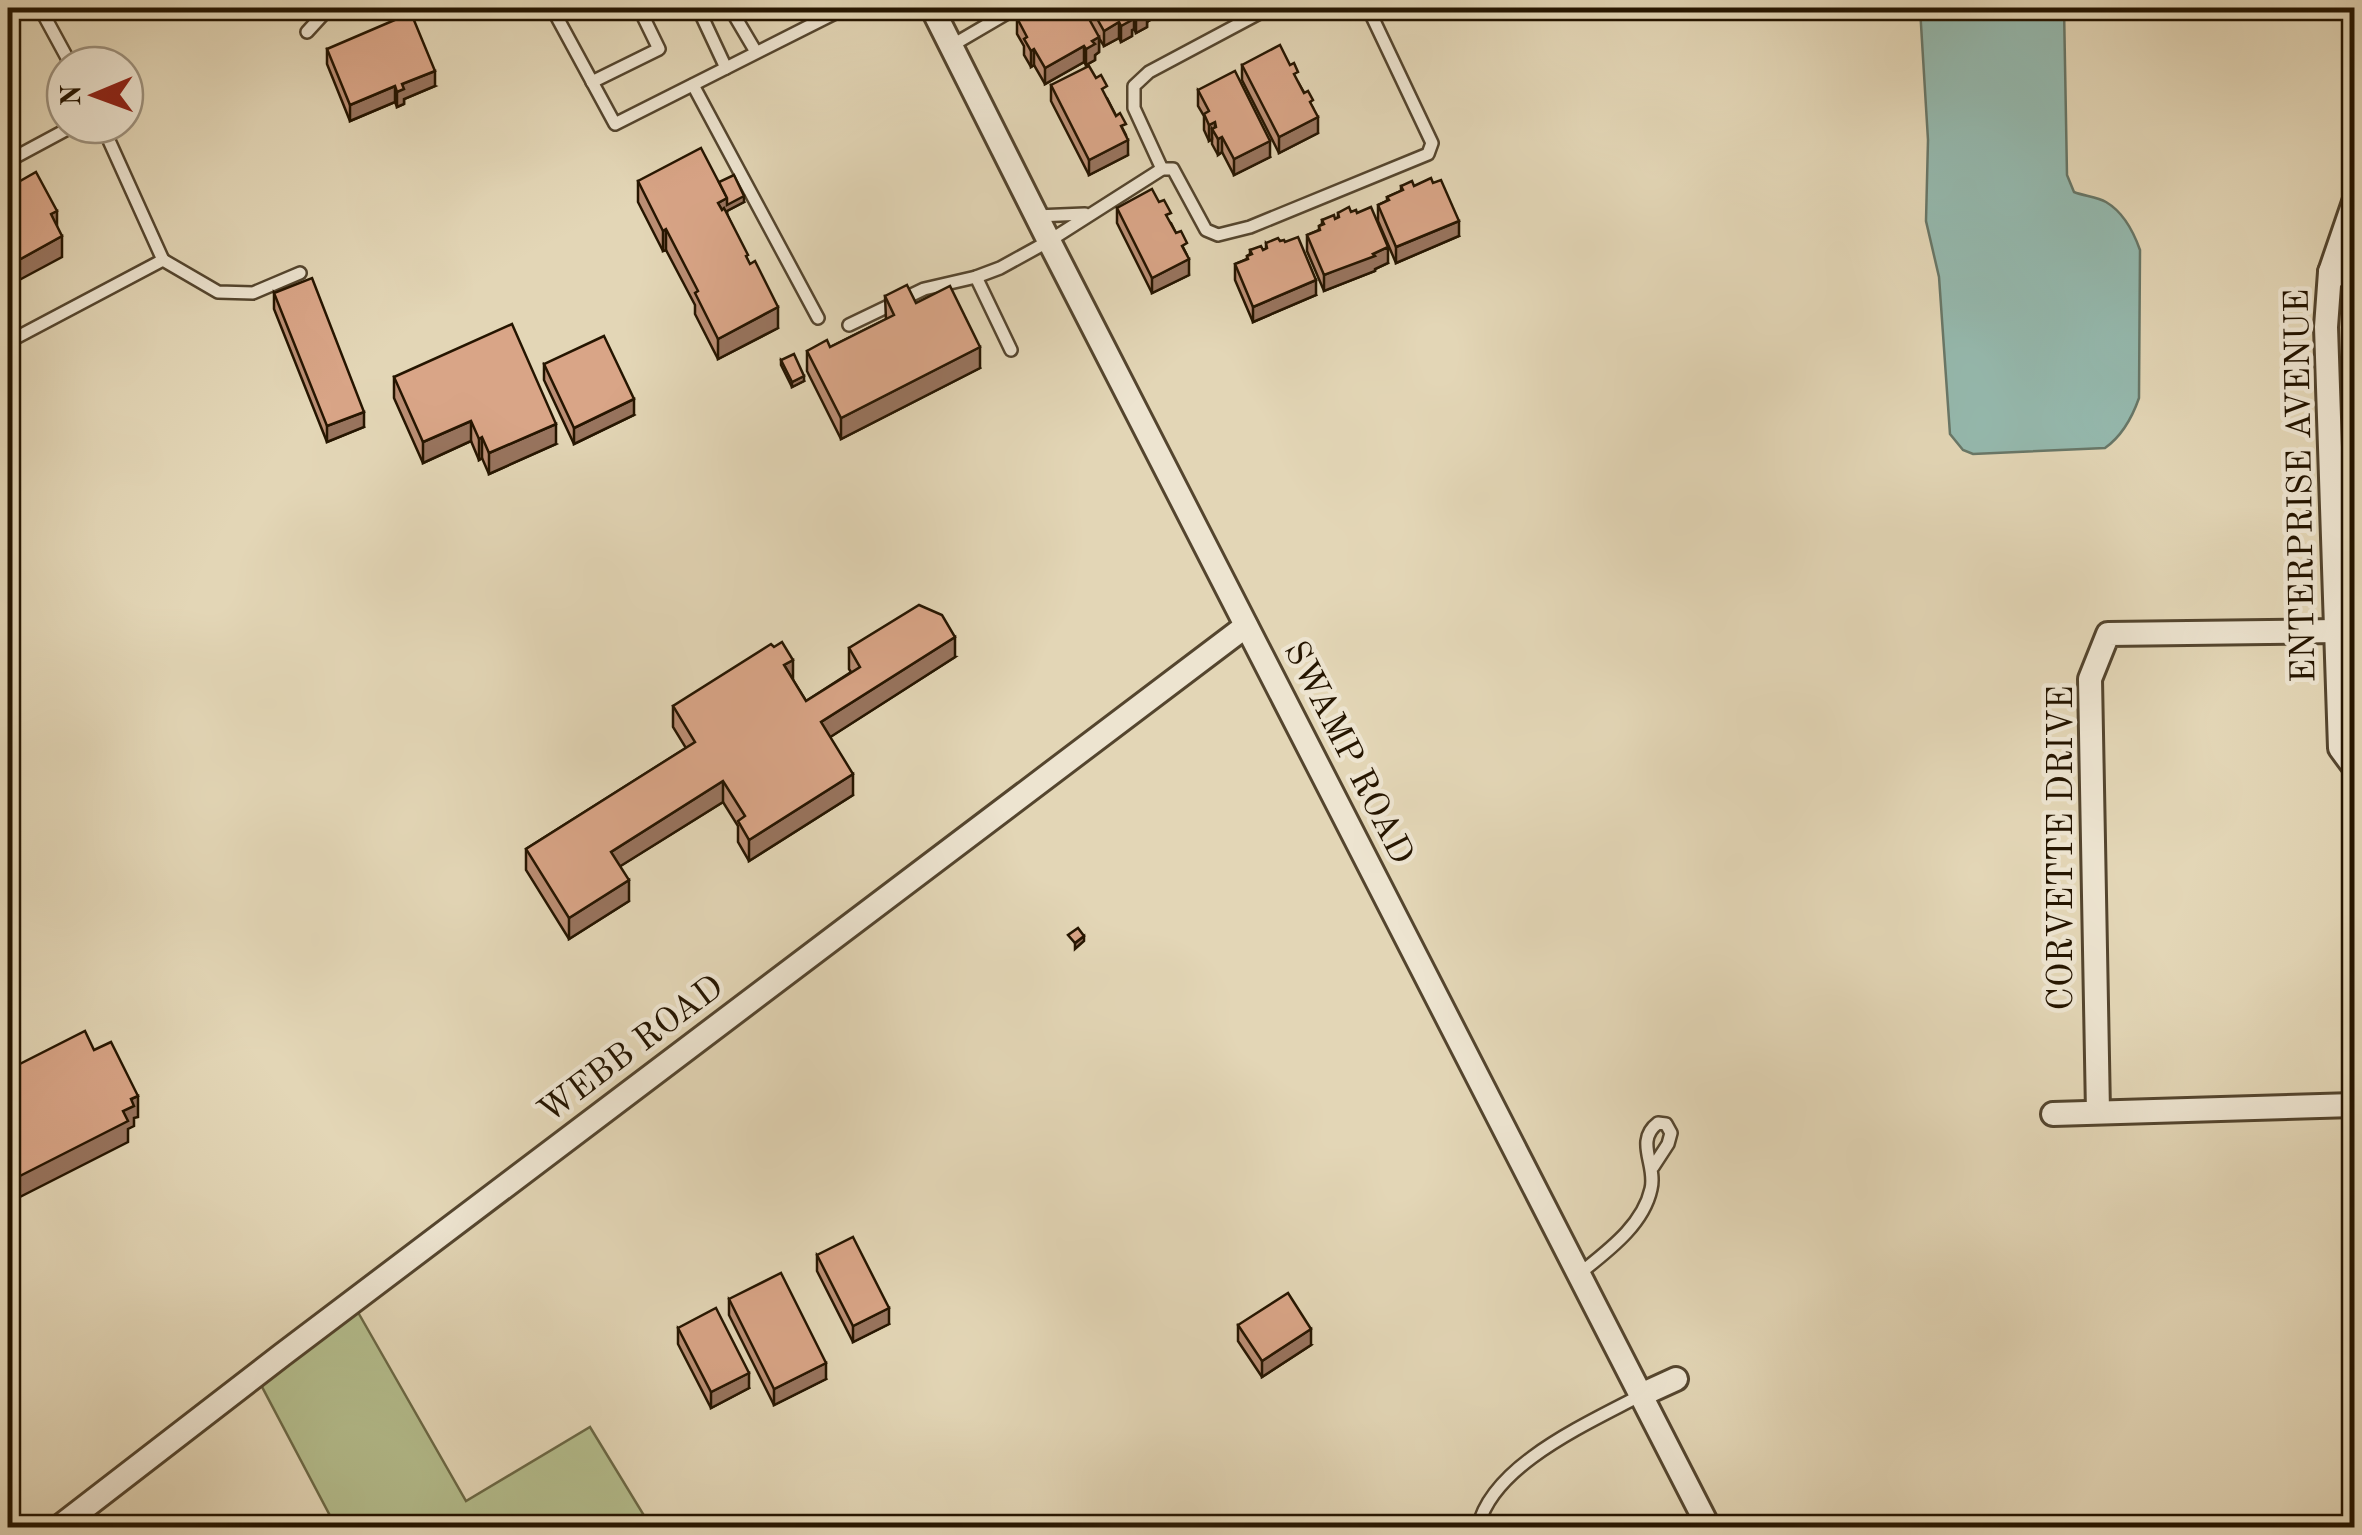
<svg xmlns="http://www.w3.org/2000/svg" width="2362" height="1535" viewBox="0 0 2362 1535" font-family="'Old Standard TT',serif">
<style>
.green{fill:#b4bd8d;stroke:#6c6946;stroke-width:2.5}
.water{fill:#95b9ae;stroke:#687768;stroke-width:2.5}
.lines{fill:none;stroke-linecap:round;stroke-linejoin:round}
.service-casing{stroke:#54452e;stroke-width:16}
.minor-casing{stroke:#54452e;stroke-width:28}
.service{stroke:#ede4d0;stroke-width:11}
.minor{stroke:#ede4d0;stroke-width:22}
.wall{fill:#bb8e74;stroke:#251500;stroke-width:2.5}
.shaded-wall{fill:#98745e;stroke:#251500;stroke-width:2.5}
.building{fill:#d9a587;stroke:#251500;stroke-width:2.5}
.labels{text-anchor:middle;stroke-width:9;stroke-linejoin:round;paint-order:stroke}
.street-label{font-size:35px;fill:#251500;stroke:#ede4d0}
</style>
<rect width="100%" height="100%" fill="#e3d6b6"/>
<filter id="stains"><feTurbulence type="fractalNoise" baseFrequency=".002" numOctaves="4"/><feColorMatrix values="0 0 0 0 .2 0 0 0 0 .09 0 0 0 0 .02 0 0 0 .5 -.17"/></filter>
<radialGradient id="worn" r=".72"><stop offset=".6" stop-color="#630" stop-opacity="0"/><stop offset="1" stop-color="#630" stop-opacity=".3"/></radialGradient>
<path class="green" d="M355,1307L466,1501L590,1427L651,1527H336L260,1383Z"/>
<path class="water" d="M1920,8H2064L2067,175L2074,192C2084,196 2097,197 2106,202C2123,212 2134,233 2140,250L2139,398C2132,418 2122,436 2105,448L1973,454L1963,450L1950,434L1939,277L1926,221L1928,140Z"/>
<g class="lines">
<g class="service-casing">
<g id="service">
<path d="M40,8L71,65"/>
<path d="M552,8L615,124L845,8"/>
<path d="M698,8L726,68"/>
<path d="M730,8L756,52"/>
<path d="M307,32L329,8"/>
<path d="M951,46L1016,8"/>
<path d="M592,82L659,49L639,8"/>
<path d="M693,85L818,318"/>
<path d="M8,161L75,125"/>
<path d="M1162,169L1134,108V86L1149,72L1269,8"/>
<path d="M1036,216L1085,214"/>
<path d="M163,260L218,292L253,293L300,273"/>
<path d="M976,277L1011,350"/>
<path d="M849,325L924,289L976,277L1000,268L1049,241L1162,169H1173L1206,230L1218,235L1250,227L1428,154L1432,143L1368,8"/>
<path d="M8,342L163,260L102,125"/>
<path d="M1579,1274C1606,1252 1643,1226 1651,1189C1657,1165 1634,1141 1658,1123L1666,1124L1671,1133L1668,1144L1653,1167"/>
<path d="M1478,1528C1491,1465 1589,1423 1641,1395"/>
</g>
</g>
<g class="minor-casing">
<g id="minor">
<path d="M932,8L1049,241L1709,1528"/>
<path d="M2354,202L2330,272L2326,327L2340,748L2354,767"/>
<path d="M2330,272L2354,277"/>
<path d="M2098,1112L2090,679L2108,634L2336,631"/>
<path d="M2053,1114L2354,1105"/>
<path d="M1641,1395L1676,1379"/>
<path d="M58,1528L282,1355L1246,626"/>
</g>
</g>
<use href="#service" class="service"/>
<use href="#minor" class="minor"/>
</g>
<g class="wall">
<path d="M1036,8H1160V14L1147,22V27L1136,33L1134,29L1132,30V36L1121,42L1119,38L1104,46L1099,38V52L1095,55V60L1086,65L1084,62L1045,84L1034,65L1031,67L1024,55V46L1017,34V18Z"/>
<path d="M327,49L435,86L404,99V104L397,107L395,102L350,121L327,64Z"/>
<path d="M1242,65L1298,82L1313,108L1318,133L1279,153L1242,80Z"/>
<path d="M1051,85L1107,98L1126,135L1128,155L1089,175L1051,101Z"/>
<path d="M1198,90L1270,157L1234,175L1222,152L1218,155L1212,144V139L1209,141L1204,130V116L1198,106Z"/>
<path d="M638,181L719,182L744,202L727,211V214L778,328L718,359L695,314V305L666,250L663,251L638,202Z"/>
<path d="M1401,186H1414L1459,236L1396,263L1378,221V205L1387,201V197L1401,191Z"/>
<path d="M1117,208L1171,223L1187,255L1189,275L1152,293L1117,223Z"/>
<path d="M1351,212L1388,263L1375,269V271L1324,291L1307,251V235L1319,230V226L1322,224V220L1335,219L1338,217V213Z"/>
<path d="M1266,243L1316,295L1253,322L1235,280V264L1247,259V256L1250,254V250L1266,249Z"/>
<path d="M274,293L364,427L327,442L274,309Z"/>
<path d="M885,296L916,303L980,368L841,439L807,371V351L830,347L886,319Z"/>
<path d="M781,360L804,381L792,387L781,365Z"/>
<path d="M544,364L634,415L574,444L544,380Z"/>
<path d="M394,377L556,444L489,474L482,458L479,460L471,441L423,463L394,398Z"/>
<path d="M849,648L955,657L830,737L853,795L749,861L738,842V826L723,802L620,866L629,901L569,939L526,870V849L686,748L673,727V706L793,680L806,701L851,672L849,669Z"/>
<path d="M817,1255L889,1324L853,1342L817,1271Z"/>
<path d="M729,1299L826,1379L774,1405L729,1315Z"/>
<path d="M1238,1325L1311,1345L1262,1377L1238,1341Z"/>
<path d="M678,1328L749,1388L711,1408L678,1344Z"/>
</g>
<g class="shaded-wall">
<path d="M1144,8H1160V14L1147,22V27L1136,33V17Z"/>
<path d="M1134,13V29L1132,30V36L1121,42V26L1130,16Z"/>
<path d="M1119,22V38L1104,46V31Z"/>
<path d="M1099,37V52L1095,55V60L1086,65V49L1092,41Z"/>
<path d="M1084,46V62L1045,84V68Z"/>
<path d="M1034,49V65L1031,67V51Z"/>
<path d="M435,71V86L404,99V104L397,107V92L402,84Z"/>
<path d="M395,86V102L350,121V105Z"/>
<path d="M1318,117V133L1279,153V137Z"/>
<path d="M1215,122V133L1212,129V139L1209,141V125Z"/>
<path d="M1222,137V152L1218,155V139Z"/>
<path d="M1128,140V155L1089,175V160Z"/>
<path d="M1270,141V157L1234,175V159Z"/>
<path d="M744,196V202L727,211V219L718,203L727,198Z"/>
<path d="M57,211V232L51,214Z"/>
<path d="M1459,221V236L1396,263V247Z"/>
<path d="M666,229V250L663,251V231Z"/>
<path d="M62,236V257L8,286V266Z"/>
<path d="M1388,247V263L1375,269V271L1324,291V275Z"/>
<path d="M1189,259V275L1152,293V278Z"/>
<path d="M1316,280V295L1253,322V307Z"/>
<path d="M778,307V328L718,359V339Z"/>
<path d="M980,347V368L841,439V418Z"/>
<path d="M804,376V381L792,387V382Z"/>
<path d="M634,399V415L574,444V428Z"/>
<path d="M364,412V427L327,442V426Z"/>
<path d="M471,421V441L423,463V442Z"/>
<path d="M556,424V444L489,474V453Z"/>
<path d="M482,437V458L479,460V439Z"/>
<path d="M955,637V657L821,743V722Z"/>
<path d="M793,660V680L784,665Z"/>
<path d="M853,774V795L749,861V840Z"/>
<path d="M723,781V802L611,872V852Z"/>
<path d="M629,880V901L569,939V918Z"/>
<path d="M1084,936V941L1075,949V943Z"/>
<path d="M138,1096V1117L134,1118V1126L128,1129V1142L8,1203V1182L123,1111L131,1099Z"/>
<path d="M889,1308V1324L853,1342V1326Z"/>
<path d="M1311,1329V1345L1262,1377V1361Z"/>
<path d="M826,1363V1379L774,1405V1389Z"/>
<path d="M749,1373V1388L711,1408V1392Z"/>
</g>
<g class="building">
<path d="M1036,8H1083L1099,37L1092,41L1095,44L1086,49L1084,46L1045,68L1034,49L1031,51L1024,39L1027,37L1017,18Z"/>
<path d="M1091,8H1145L1147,11L1136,17L1134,13L1130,16L1132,20L1121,26L1119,22L1104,31Z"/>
<path d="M411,13L435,71L402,84L404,89L397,92L395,86L350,105L327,49Z"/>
<path d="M1280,45L1290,65L1294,63L1298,72L1294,74L1304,93L1308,91L1313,100L1310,102L1318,117L1279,137L1242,65Z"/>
<path d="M1089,66L1096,78L1101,75L1107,86L1102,89L1116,116L1120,113L1126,124L1121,126L1128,140L1089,160L1051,85Z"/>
<path d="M1235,71L1270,141L1234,159L1222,137L1218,139L1212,129L1216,127L1215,122L1209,125L1204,114L1209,111L1198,90Z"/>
<path d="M701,148L727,198L718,203L722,210L724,208L748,255L746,256L750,264L755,261L778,307L718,339L695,293L698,291L666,229L663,231L638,181Z"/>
<path d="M36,172L57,211L51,214L62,236L8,266V188Z"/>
<path d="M734,175L744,196L727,205V198L719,182Z"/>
<path d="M1431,178L1433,183L1441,180L1459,221L1396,247L1378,205L1389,200L1387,197L1403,190L1401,186L1412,181L1414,186Z"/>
<path d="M1152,189L1159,202L1164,200L1171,213L1166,215L1176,233L1181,231L1187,243L1182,246L1189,259L1152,278L1117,208Z"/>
<path d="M1349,207L1351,212L1356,210L1357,213L1371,207L1388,247L1373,254L1375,256L1324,275L1307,235L1320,230L1319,226L1324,224L1322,220L1334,215L1335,219L1339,217L1338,213Z"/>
<path d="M1298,237L1316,280L1253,307L1235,264L1248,259L1247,256L1252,254L1250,250L1261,246L1263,250L1267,248L1266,243L1278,238L1280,241L1284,240L1285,242Z"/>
<path d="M312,278L364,412L327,426L274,293Z"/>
<path d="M907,285L916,303L950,286L980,347L841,418L807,351L827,340L830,347L894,315L885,296Z"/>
<path d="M512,324L556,424L489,453L482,437L479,439L471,421L423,442L394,377Z"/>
<path d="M604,336L634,399L574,428L544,364Z"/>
<path d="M794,354L804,376L792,382L781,360Z"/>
<path d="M919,605L942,615L955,637L821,722L853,774L749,840L738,821L745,816L723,781L611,852L629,880L569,918L526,849L695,742L673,706L771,644L774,647L782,642L793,660L784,665L806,701L860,667L849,648Z"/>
<path d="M1078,928L1084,936L1075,943L1068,935Z"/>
<path d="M85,1031L94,1050L111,1042L138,1096L131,1099L134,1106L123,1111L128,1121L8,1182V1070Z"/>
<path d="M853,1237L889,1308L853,1326L817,1255Z"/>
<path d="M781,1273L826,1363L774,1389L729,1299Z"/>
<path d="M1288,1293L1311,1329L1262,1361L1238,1325Z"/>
<path d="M716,1308L749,1373L711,1392L678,1328Z"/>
</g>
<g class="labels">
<g class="street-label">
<text transform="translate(2299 486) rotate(-91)" y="12">ENTERPRISE AVENUE</text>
<text transform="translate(1350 752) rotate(63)" y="12">SWAMP ROAD</text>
<text transform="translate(2060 848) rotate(-90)" y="12">CORVETTE DRIVE</text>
<text transform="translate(630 1048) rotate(-37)" y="12">WEBB ROAD</text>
</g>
</g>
<rect width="2362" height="1535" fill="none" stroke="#e3d6b6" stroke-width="40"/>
<rect x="10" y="10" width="2342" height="1515" fill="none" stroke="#251500" stroke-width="5"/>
<rect x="20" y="20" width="2322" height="1495" fill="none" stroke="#251500" stroke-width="2.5"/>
<g transform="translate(95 95) rotate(269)"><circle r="48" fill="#ede4d0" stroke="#9d917d" stroke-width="2.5"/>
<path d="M0-8L18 38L0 25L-18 38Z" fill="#8f2418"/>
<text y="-15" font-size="28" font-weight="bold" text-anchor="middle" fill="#251500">N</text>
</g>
<rect width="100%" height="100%" filter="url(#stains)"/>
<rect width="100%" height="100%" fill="url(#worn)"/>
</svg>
